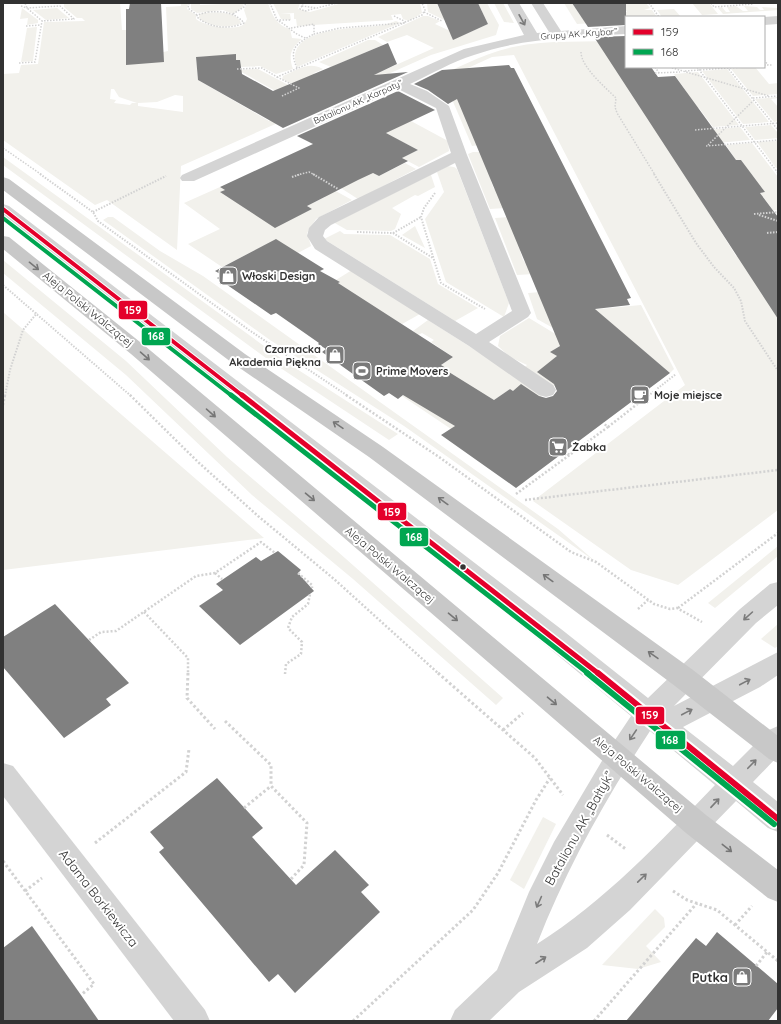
<svg xmlns="http://www.w3.org/2000/svg" width="781" height="1024" viewBox="0 0 781 1024" font-family="Quicksand,sans-serif">
<style>
.green{fill:#f2f1ec;fill-rule:evenodd}
.building{fill:#808080}
.lines{fill:none;stroke-linecap:round;stroke-linejoin:round}
.path-far3{stroke:#d2d2d2;stroke-width:1.5;stroke-dasharray:1.5 1.5;stroke-linecap:butt}
.path-far2{stroke:#d2d2d2;stroke-width:2;stroke-dasharray:1.5 1.5;stroke-linecap:butt}
.path-far1{stroke:#d2d2d2;stroke-width:2.5;stroke-dasharray:2 2;stroke-linecap:butt}
.path{stroke:#d2d2d2;stroke-width:3;stroke-dasharray:2.5 2.5;stroke-linecap:butt}
.minor{fill:#d4d4d4;fill-rule:evenodd}
.major{fill:#c8c8c8;fill-rule:evenodd}
.bus-1-far2-casing{stroke:#fff;stroke-width:6}
.bus-1-far1-casing{stroke:#fff;stroke-width:8}
.bus-1-casing{stroke:#fff;stroke-width:10}
.bus-2-far2-casing{stroke:#fff;stroke-width:6}
.bus-2-far1-casing{stroke:#fff;stroke-width:8}
.bus-2-casing{stroke:#fff;stroke-width:10}
.bus-1-far2{stroke:#e4002b;stroke-width:4}
.bus-1-far1{stroke:#e4002b;stroke-width:5}
.bus-1{stroke:#e4002b;stroke-width:6}
.bus-2-far2{stroke:#00a651;stroke-width:4}
.bus-2-far1{stroke:#00a651;stroke-width:5}
.bus-2{stroke:#00a651;stroke-width:6}
.oneway{stroke:#7b7b7b}
.oneway2{stroke:#767676}
.bus-dot{fill:#323232;stroke:#fff;stroke-width:1.5}
.labels{text-anchor:middle;stroke-width:4;stroke-linejoin:round;paint-order:stroke}
.far-street-label{font-size:9px;fill:#323232;stroke:#fff}
.poi-label{font-size:11px;font-weight:bold;fill:#323232;stroke:#fff;text-anchor:start}
.street-label{font-size:11px;fill:#323232;stroke:#fff}
.near-street-label{font-size:13px;fill:#323232;stroke:#fff}
.near-poi-label{font-size:13px;font-weight:bold;fill:#323232;stroke:#fff;text-anchor:end}
.line-badge{stroke:#fff;stroke-width:1.5}
.badge-label{font-size:11px;text-anchor:middle;font-weight:bold;fill:#fff}
</style>
<rect width="100%" height="100%" fill="#fff"/>
<g class="green">
<path d="M64,3H120L122,30H133L126,41V60L168,51L166,7L181,6V3H188L187,9L196,15V19C204,26 235,32 244,24C245,23 246,21 247,19L244,10L247,3H268C272,15 277,26 290,29L292,38L302,39C291,48 288,55 293,69L276,74L260,66L241,67L236,60V55L196,57L198,80L269,121L301,106L304,90L282,79L283,76C298,70 308,61 323,69L314,73L333,93L434,48L407,35L387,42L378,37L423,16H428L440,21L435,24L461,36L488,24L478,3H487L499,25L496,35L431,55L181,166L177,250L107,200L95,205L3,140V74L19,73L21,65L38,64L44,22L85,21L82,18H77L64,7ZM111,89H114L119,97L137,103H132L130,105L114,103L116,100L110,99ZM175,95L183,96V112L138,106V103L157,102Z"/>
<path d="M191,3H200V5L244,3L243,7L233,14L223,10L197,13L191,9Z"/>
<path d="M273,3H300L298,9L310,12L342,3H420L422,13L409,21L403,19L401,14L391,15L393,20L297,26L296,19H294V13L280,14H290L291,20L281,19Z"/>
<path d="M494,3H503L514,23L504,22Z"/>
<path d="M564,3H572L580,15L627,12L621,3H646L650,8L644,10H652L657,17H626V21L577,24Z"/>
<path d="M692,3H709L718,14L702,15Z"/>
<path d="M427,4H437L439,9H442L444,20L428,12Z"/>
<path d="M736,6L743,11H748L744,6L757,7L760,10H764L762,7L777,8L778,10L723,14L718,8L722,7L726,12H730L727,7Z"/>
<path d="M22,8L38,20V23L27,25L28,18L20,19Z"/>
<path d="M57,8L69,18L46,20L33,10Z"/>
<path d="M674,9L681,17H662L657,10Z"/>
<path d="M205,13C216,12 237,11 241,23C230,29 208,27 199,18V14Z"/>
<path d="M396,21L400,23L297,67C282,25 361,29 384,25C388,24 392,22 396,21Z"/>
<path d="M37,27L33,61L21,62L27,28Z"/>
<path d="M368,40H375L383,45L331,67L319,62Z"/>
<path d="M626,40L605,46L637,95L686,91L674,74L698,72L739,125L713,127L699,108L648,112L745,166L741,160H736L726,145L752,143L778,177V210H773L760,193L765,192L761,187L701,200L736,256L742,255L778,319V510L678,585L631,570L533,501L685,385L514,55L492,57L431,85L424,83C453,70 482,54 513,47C549,39 588,43 626,40Z"/>
<path d="M755,67L769,84L778,83V94L753,96L731,69Z"/>
<path d="M258,69L294,88L279,93L238,70Z"/>
<path d="M727,69L769,122L743,124L702,71Z"/>
<path d="M451,97L534,117L467,122L469,128H472L479,145L472,146Z"/>
<path d="M778,97V98L771,99L778,107V121L774,122L755,99Z"/>
<path d="M411,121L448,141L449,151L419,167L402,158L418,150L371,126Z"/>
<path d="M771,125L778,133V138L755,140L745,127Z"/>
<path d="M740,127L750,140L706,144L697,131Z"/>
<path d="M778,141V167L776,168L757,142Z"/>
<path d="M473,152H482L564,175L491,181L494,189H497L505,208L490,209L468,154Z"/>
<path d="M3,157L289,364L398,434L389,440L270,361L3,165Z"/>
<path d="M405,163L416,169L358,199L311,169L373,173L379,176Z"/>
<path d="M447,166L454,167L457,169L509,303L504,317L446,282L425,219L444,192L437,172Z"/>
<path d="M430,172L435,187L418,196L415,195L392,208L401,214L395,229L391,231L347,230L333,222Z"/>
<path d="M307,175L352,200L316,219L307,233L311,246L296,254L267,249L263,246L222,267L188,244L220,229L184,203L220,187L225,190L221,192L270,224L279,225L312,209L307,206L325,197Z"/>
<path d="M108,217H113L160,251L203,276L558,529L596,562L404,426L270,340L103,220Z"/>
<path d="M509,217L600,244L520,251L523,260L534,274L517,275L495,218Z"/>
<path d="M415,226L425,248L402,235Z"/>
<path d="M340,231L344,234L390,235L430,259L438,284L478,308L455,321L324,239Z"/>
<path d="M3,260L126,361L227,457L337,551L503,698L496,705L353,579L252,495L126,375L3,273Z"/>
<path d="M352,270L420,314L402,324L382,312L327,289L339,282L336,280Z"/>
<path d="M541,292L547,314L641,305L674,369L670,373L638,346L571,338L537,319L528,293Z"/>
<path d="M3,312L264,538L3,570Z"/>
<path d="M529,318L567,341L551,352L557,356L566,378L552,388L523,369L527,365L510,357L498,346L500,336Z"/>
<path d="M428,320L544,394L530,406L521,396L510,389L494,400L486,395L448,421L455,426L451,429L402,396L445,368L441,365L453,357L431,342L434,340L422,333L418,335L413,331Z"/>
<path d="M778,546V556L715,608L708,603Z"/>
<path d="M778,624V646L775,648L761,639Z"/>
<path d="M543,817L556,824L524,889L510,880Z"/>
<path d="M655,909L664,918L665,927L646,946L661,962L638,969L602,965Z"/>
</g>
<g class="building">
<path d="M130,3H161L164,62L126,65V9H129Z"/>
<path d="M437,3H478L488,24L453,40Z"/>
<path d="M572,3H626V25L588,27Z"/>
<path d="M626,36V67H651L658,77L675,76L736,160H741L765,192L760,193L778,217V319L594,37Z"/>
<path d="M388,43L397,64L374,75L408,72L283,128L198,80L196,57L236,54V60H240L242,74L273,91Z"/>
<path d="M509,65L511,68H514L631,298L627,299L630,305L595,309L670,373L516,488L441,435L455,426L403,395L398,399L389,393L384,396L322,352L326,349L318,344L319,343L276,313L271,315L217,278L222,275L215,271L276,239L324,269L320,271L340,282L338,283L453,357L441,365L446,368L444,369L494,400L510,389L513,391L521,384L539,396L546,398L553,396L557,391L554,384L537,372L557,356L550,352L560,346L457,99L448,104L428,90L414,84L442,70Z"/>
<path d="M398,91L435,110L386,133L418,150L402,158L408,161L379,176L373,173L358,180L307,206L312,209L275,228L220,192L225,190L220,187L313,144L297,136Z"/>
<path d="M278,551L301,570L298,573L314,591L240,645L199,606L223,590L216,584L256,557L261,561Z"/>
<path d="M55,604L129,683L106,699L111,705L64,738L3,667V637Z"/>
<path d="M217,778L263,828L252,837L296,885L335,850L369,885L361,892L380,912L295,993L278,974L269,982L159,852L164,848L150,832Z"/>
<path d="M32,926L81,995L99,1021H3V948Z"/>
<path d="M717,932L778,984V1008L768,1021H626L696,938L706,946Z"/>
</g>
<g class="lines">
<g class="path-far3">
<path d="M189,3L188,8L197,15"/>
<path d="M270,3L277,20H291"/>
<path d="M303,3L302,6L317,8L337,3"/>
<path d="M422,3H427"/>
<path d="M649,3L659,17"/>
<path d="M711,3L714,7L753,4"/>
<path d="M21,6L27,8L60,6L74,19L42,21"/>
<path d="M302,6L300,9L305,11L316,8"/>
<path d="M208,12C222,11 235,12 244,23C228,30 210,28 197,17V15Z"/>
<path d="M424,12L442,21"/>
<path d="M233,14L244,7L246,3"/>
<path d="M394,16L406,22L422,15L425,10L422,3"/>
<path d="M279,21C289,27 295,35 306,38"/>
<path d="M26,26L41,25"/>
<path d="M291,28L314,24V34L340,28L404,23"/>
<path d="M581,52C581,67 606,88 616,98L615,107L617,113L655,175"/>
<path d="M764,60L768,65"/>
<path d="M19,63L35,62L42,21L27,8L25,3"/>
<path d="M764,65H772"/>
<path d="M655,67L659,73"/>
<path d="M669,67L769,96"/>
<path d="M697,67L778,173"/>
<path d="M727,67L778,130"/>
<path d="M297,68C288,48 297,43 314,34"/>
<path d="M237,69L262,68L277,77L406,22"/>
<path d="M685,71L743,67"/>
<path d="M655,73L680,72"/>
<path d="M277,77L299,88L282,96"/>
<path d="M753,98L778,96"/>
<path d="M695,130L778,123"/>
<path d="M708,145L754,100"/>
<path d="M706,146L778,140"/>
<path d="M3,148L42,175"/>
<path d="M297,175L309,172L315,175"/>
</g>
<g class="path-far2">
<path d="M40,174L93,212L98,221L249,330L348,396"/>
<path d="M313,174L338,189"/>
<path d="M654,174L696,243L714,267L734,288L741,301L745,321L778,371"/>
<path d="M292,177L301,174"/>
<path d="M435,193L424,208L421,217L441,283L485,309"/>
<path d="M93,212L166,176"/>
<path d="M754,214L778,212"/>
<path d="M759,215L778,221"/>
<path d="M357,232L393,233L433,258"/>
<path d="M393,233L421,217"/>
<path d="M767,233L778,232"/>
<path d="M3,285L131,396"/>
<path d="M5,396L10,370L23,330L37,313"/>
<path d="M648,396L676,374"/>
</g>
<g class="path-far1">
<path d="M130,395L198,462L258,516L334,579L439,674"/>
<path d="M346,395L439,457L571,552L596,562L654,604L670,609L677,608L702,622"/>
<path d="M3,405L5,395"/>
<path d="M608,427L649,395"/>
<path d="M564,452L570,455"/>
<path d="M516,494L608,427L603,423"/>
<path d="M525,500L778,470"/>
<path d="M215,573L222,579"/>
<path d="M298,573L312,585V588"/>
<path d="M678,608L778,533"/>
<path d="M638,609L648,600"/>
<path d="M144,612L188,658V674"/>
<path d="M89,640L101,632L116,631L196,576L215,573L261,542L275,553"/>
<path d="M285,674L286,664L301,654L302,642L288,628L292,617L308,604L310,594"/>
</g>
<g class="path">
<path d="M188,673L187,698L215,729"/>
<path d="M438,673L535,758L563,795"/>
<path d="M225,721L271,765V786L307,823L304,865L291,879"/>
<path d="M503,730L523,713"/>
<path d="M244,808L271,786"/>
<path d="M607,835L627,850"/>
<path d="M95,843L186,772L189,749"/>
<path d="M3,861L94,984L81,995"/>
<path d="M25,891L42,878"/>
<path d="M673,891L687,900L717,910L778,961"/>
<path d="M735,925L752,906"/>
<path d="M756,966L767,952"/>
<path d="M353,1021L473,910L498,873L536,800L550,778"/>
<path d="M594,1021L697,903"/>
</g>
<g class="minor">
<path d="M507,3H519L537,33L549,32L531,3H543L561,31L626,26V34C576,37 522,38 474,55C452,62 431,74 410,84L427,91L449,106L467,155L531,313L528,317L489,342L553,385L556,390L553,395L546,397L539,395L469,346L315,249L307,236L309,228L319,217L451,153L436,108L398,89L194,181H182L180,178L182,175L464,49L524,35ZM455,163L512,311L476,334L327,241L323,236L325,230L331,225Z"/>
<path d="M778,16V24L764,25V17Z"/>
<path d="M3,204L9,206L561,629L648,698L740,609L770,584L778,582V605L756,623L674,706L778,652V675L760,687L683,727L733,766L769,730L778,726V756L753,782L778,802V832L768,828L736,801L630,910L587,948L519,992L489,1021H450L455,1010L497,970L529,892L554,842L609,749L631,716L543,643L3,217ZM650,731L715,785C660,842 605,901 537,944C566,869 606,798 650,731Z"/>
<path d="M3,763L13,766L205,1010L210,1021H174L3,796Z"/>
</g>
<g class="major">
<path d="M3,177L9,179L245,354L383,447L693,670L778,736V763L769,759L675,686L369,457L231,362L3,190Z"/>
<path d="M3,236L9,237L145,346L706,815L778,870V902L768,898L686,833L131,354L3,249Z"/>
</g>
<g class="bus-1-far2-casing">
<path id="bus-1-far2" d="M3,209L243,396"/>
</g>
<g class="bus-1-far1-casing">
<path id="bus-1-far1" d="M242,395L599,674"/>
</g>
<g class="bus-1-casing">
<path id="bus-1" d="M598,673L778,819"/>
</g>
<g class="bus-2-far2-casing">
<path id="bus-2-far2" d="M3,218L232,396"/>
</g>
<g class="bus-2-far1-casing">
<path id="bus-2-far1" d="M231,395L589,674"/>
</g>
<g class="bus-2-casing">
<path id="bus-2" d="M587,673L774,824"/>
</g>
<use href="#bus-1-far2" class="bus-1-far2"/>
<use href="#bus-1-far1" class="bus-1-far1"/>
<use href="#bus-1" class="bus-1"/>
<use href="#bus-2-far2" class="bus-2-far2"/>
<use href="#bus-2-far1" class="bus-2-far1"/>
<use href="#bus-2" class="bus-2"/>
</g>
<defs><path id="oneway-shaft" d="M-6 0H5M1.5-3L5.5 0L1.5 3" fill="none" stroke-width="1.6" stroke-linecap="round" stroke-linejoin="round"/></defs>
<g class="oneway">
<use href="#oneway-shaft" transform="translate(522 20) rotate(61)"/>
<use href="#oneway-shaft" transform="translate(748 616) rotate(138)"/>
<use href="#oneway-shaft" transform="translate(745 682) rotate(-28)"/>
<use href="#oneway-shaft" transform="translate(687 712) rotate(-28)"/>
<use href="#oneway-shaft" transform="translate(633 735) rotate(124)"/>
<use href="#oneway-shaft" transform="translate(752 764) rotate(-46)"/>
<use href="#oneway-shaft" transform="translate(715 803) rotate(-47)"/>
<use href="#oneway-shaft" transform="translate(642 878) rotate(-44)"/>
<use href="#oneway-shaft" transform="translate(539 902) rotate(114)"/>
<use href="#oneway-shaft" transform="translate(541 960) rotate(-33)"/>
</g>
<g class="oneway2">
<use href="#oneway-shaft" transform="translate(34 266) rotate(39)"/>
<use href="#oneway-shaft" transform="translate(145 356) rotate(41)"/>
<use href="#oneway-shaft" transform="translate(211 413) rotate(41)"/>
<use href="#oneway-shaft" transform="translate(338 425) rotate(-146)"/>
<use href="#oneway-shaft" transform="translate(310 497) rotate(40)"/>
<use href="#oneway-shaft" transform="translate(443 501) rotate(-144)"/>
<use href="#oneway-shaft" transform="translate(548 578) rotate(-144)"/>
<use href="#oneway-shaft" transform="translate(453 617) rotate(40)"/>
<use href="#oneway-shaft" transform="translate(653 655) rotate(-145)"/>
<use href="#oneway-shaft" transform="translate(552 701) rotate(40)"/>
<use href="#oneway-shaft" transform="translate(727 848) rotate(38)"/>
</g>
<defs>
<g id="shop-square" transform="scale(1)"><rect x="-9" y="-9" width="18" height="18" rx="4" fill="#7a7a7a" stroke="#fff"/><path d="M-5-2.5h2.3a2.7 3.5 0 0 1 5.4 0H5L5.5 6h-11ZM-1.5-2.5h3a1.5 2.3 0 0 0-3 0Z" fill="#fff"/></g>
<g id="stadium-square" transform="scale(1)"><rect x="-9" y="-9" width="18" height="18" rx="4" fill="#7a7a7a" stroke="#fff"/><path d="M0-5a6.5 5 0 1 0 0 10a6.5 5 0 1 0 0-10ZM-3.5-1.8h7v3.6h-7Z" fill="#fff"/></g>
<g id="cafe-square" transform="scale(1)"><rect x="-9" y="-9" width="18" height="18" rx="4" fill="#7a7a7a" stroke="#fff"/><path d="M-5.5-4.5H6V0H3Q3 3.5 0 3.5H-2.5Q-5.5 3.5-5.5 0ZM3-3.2v2h1.7v-2ZM-6 4.5H4V6H-6Z" fill="#fff"/></g>
<g id="supermarket-square" transform="scale(1)"><rect x="-9" y="-9" width="18" height="18" rx="4" fill="#7a7a7a" stroke="#fff"/><path d="M-6-5.5h2.5l.6 2H6L4.5 2H-2.5L-4.4-4H-6ZM-1.5 3.2a1.3 1.3 0 1 0 .1 0ZM3 3.2a1.3 1.3 0 1 0 .1 0Z" fill="#fff"/></g>
</defs>
<g fill-rule="evenodd">
<use href="#shop-square" x="228" y="276"/>
<use href="#shop-square" x="335" y="355"/>
<use href="#stadium-square" x="362" y="371"/>
<use href="#cafe-square" x="640" y="395"/>
<use href="#supermarket-square" x="558" y="447"/>
<use href="#shop-square" x="742" y="977"/>
</g>
<circle class="bus-dot" cx="463" cy="567" r="3.5"/>
<g class="labels">
<g class="far-street-label">
<text transform="translate(579 34) rotate(-4)" y="3">Grupy AK „Krybar”</text>
<text transform="translate(358 102) rotate(-24)" y="3">Batalionu AK „Karpaty”</text>
</g>
<g class="poi-label">
<text x="242" y="280">Włoski Design</text>
<text x="321" y="353" text-anchor="end">Czarnacka<tspan x="321" dy="13">Akademia Piękna</tspan></text>
<text x="376" y="375">Prime Movers</text>
<text x="654" y="399">Moje miejsce</text>
<text x="572" y="451">Żabka</text>
</g>
<g class="street-label">
<text transform="translate(88 309) rotate(39)" y="4">Aleja Polski Walczącej</text>
<text transform="translate(390 565) rotate(40)" y="4">Aleja Polski Walczącej</text>
<text transform="translate(638 774) rotate(40)" y="4">Aleja Polski Walczącej</text>
</g>
<g class="near-street-label">
<text transform="translate(579 828) rotate(-61)" y="5">Batalionu AK „Bałtyk”</text>
<text transform="translate(99 898) rotate(52)" y="5">Adama Borkiewicza</text>
</g>
<g class="near-poi-label">
<text x="728" y="982">Putka</text>
</g>
</g>
<g class="line-badge">
<rect x="118" y="300" width="30" height="20" rx="4" fill="#e4002b"/>
<rect x="141" y="327" width="30" height="19" rx="4" fill="#00a651"/>
<rect x="377" y="502" width="30" height="19" rx="4" fill="#e4002b"/>
<rect x="399" y="527" width="30" height="20" rx="4" fill="#00a651"/>
<rect x="635" y="706" width="30" height="19" rx="4" fill="#e4002b"/>
<rect x="655" y="730" width="31" height="20" rx="4" fill="#00a651"/>
</g>
<g class="badge-label">
<text x="133" y="314">159</text>
<text x="156" y="340">168</text>
<text x="392" y="516">159</text>
<text x="414" y="541">168</text>
<text x="650" y="719">159</text>
<text x="670" y="744">168</text>
</g>
<rect width="781" height="1024" fill="none" stroke="#323232" stroke-width="8"/>
<rect x="625" y="16" width="140" height="52" fill="#ffffff" stroke="#adadad"/>
<rect x="633" y="29" width="20" height="6" fill="#e4002b" stroke="#adadad"/>
<text x="661" y="36" font-size="12" fill="#323232">159</text>
<rect x="633" y="49" width="20" height="6" fill="#00a651" stroke="#adadad"/>
<text x="661" y="56" font-size="12" fill="#323232">168</text>
</svg>
